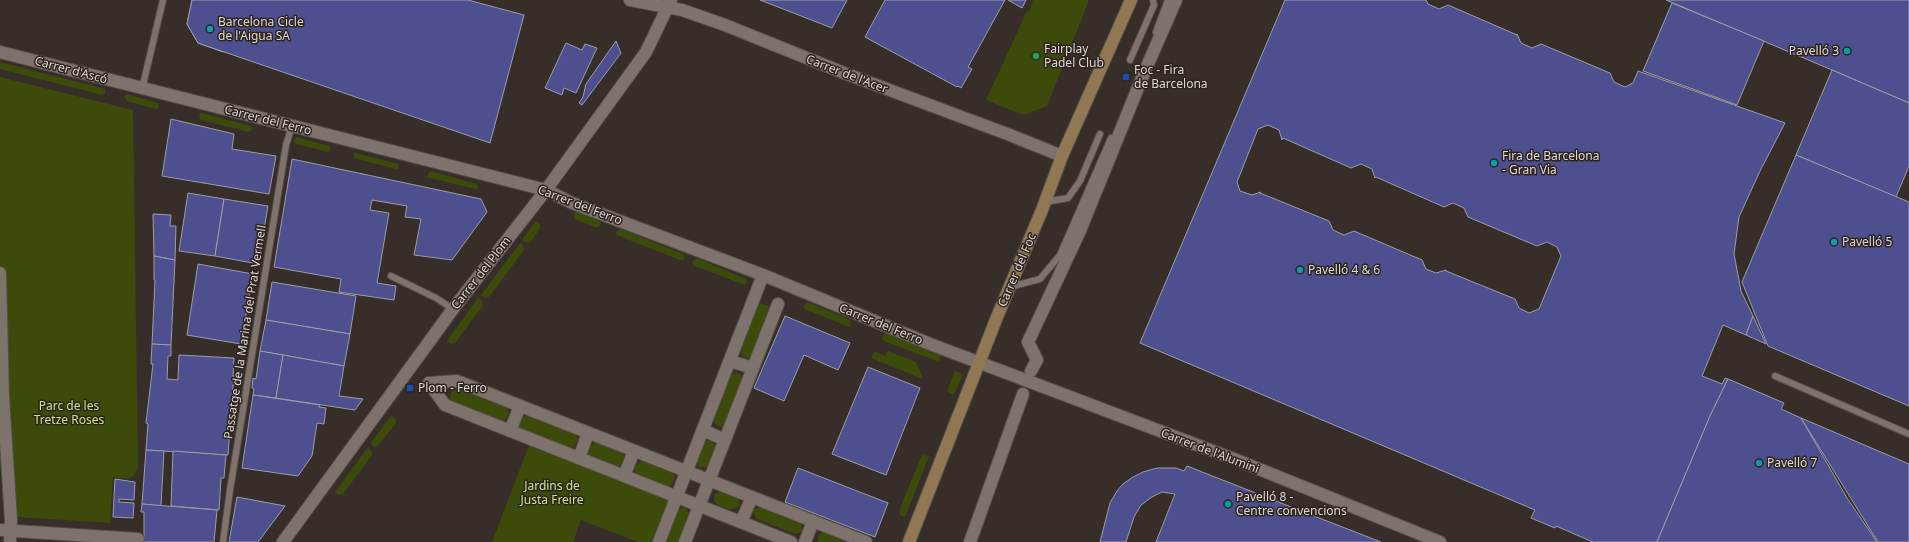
<svg xmlns="http://www.w3.org/2000/svg" width="1909" height="542" viewBox="0 0 1909 542" font-family="'Noto Sans',sans-serif">
<style>
.green{fill:#3c4b0a}
.building{fill:#4e4f8e;stroke:#9c9da8;fill-rule:evenodd}
.lines{fill:none;stroke-linecap:round;stroke-linejoin:round}
.lane-casing{stroke:#554c48;stroke-width:8}
.street-casing{stroke:#554c48;stroke-width:14}
.secondary-casing{stroke:#554c48;stroke-width:14}
.lane{stroke:#7e736c;stroke-width:6}
.street{stroke:#7e736c;stroke-width:12}
.secondary{stroke:#8f7852;stroke-width:12}
.culture-dot{fill:#0f9aa8;stroke:#2d241f;stroke-width:1.5}
.leisure-dot{fill:#2e9e5b;stroke:#2d241f;stroke-width:1.5}
.transit-dot{fill:#1a4fb4;stroke:#2d241f;stroke-width:1.5}
.labels{text-anchor:middle;stroke-width:3;stroke-linejoin:round;paint-order:stroke}
.poi-label{font-size:12px;fill:#dfd8d5;stroke:#2d241f;text-anchor:start}
.street-label{font-size:12px;fill:#dfd8d5;stroke:#2d241f}
.park-label{font-size:12px;fill:#c9e681;stroke:#2d241f}
</style>
<rect width="100%" height="100%" fill="#372e29"/>
<g class="green">
<path d="M1033,0H1089L1047,106L1024,115L986,100L1027,11L1029,12Z"/>
<path d="M0,62L105,89V93L102,95L0,69Z"/>
<path d="M0,77L133,110L138,468C131,483 126,478 113,477L110,523L3,516L0,416Z"/>
<path d="M126,94L158,103L159,107L156,109L127,101L124,97Z"/>
<path d="M201,113L251,126L252,130L249,132L201,120L199,115Z"/>
<path d="M296,137L329,146L331,148L328,152L296,144L294,142Z"/>
<path d="M356,153L398,164L399,168L396,169L354,158L353,154Z"/>
<path d="M430,171L477,184L478,188L476,189L429,178L427,176Z"/>
<path d="M577,212L599,221L601,225L598,227H595L574,219V213Z"/>
<path d="M536,221L540,224V228L531,242L527,243L522,240Z"/>
<path d="M620,229L683,254L685,257L683,260H680L619,236L615,233Z"/>
<path d="M520,243L523,246L524,250L489,297L486,298L481,295Z"/>
<path d="M696,258L746,279L747,282L745,285L695,266L692,262Z"/>
<path d="M478,298L482,301L483,305L455,343L451,344L447,341Z"/>
<path d="M807,302L850,320L851,325L849,327L805,309L803,307Z"/>
<path d="M760,304L767,305L770,310L754,355L750,358L743,357L739,349L755,307Z"/>
<path d="M885,333L940,355V360L937,361L884,341L882,338Z"/>
<path d="M874,351L885,356L888,351L916,362L923,379L871,358Z"/>
<path d="M955,371L963,374L954,395L947,391Z"/>
<path d="M737,372L740,374L743,378L727,424L723,427L716,425L712,418L728,376Z"/>
<path d="M459,387L505,406L509,413C507,419 505,420 499,422L453,404L450,400L451,392Z"/>
<path d="M529,414L574,432L578,440L574,447L568,449L522,430L519,427L520,419Z"/>
<path d="M391,416L395,419L396,423L378,446L375,447L370,444Z"/>
<path d="M710,440L716,446L710,465L707,467H699L696,460L701,444Z"/>
<path d="M598,441C607,445 621,448 625,458L620,466C610,468 594,461 588,454L589,446Z"/>
<path d="M530,443L670,498L652,542H638L581,520L573,542H492Z"/>
<path d="M368,447L371,450L372,455L343,494L339,495L335,492Z"/>
<path d="M924,455L929,456L905,517L900,515L899,511L921,457Z"/>
<path d="M643,460L672,471L675,478L671,485L666,487L638,477L635,473V466Z"/>
<path d="M721,491C729,494 741,495 740,505C734,513 720,508 714,501L715,494Z"/>
<path d="M761,506L799,521L802,524V530L799,533L795,534L757,519L754,514V510Z"/>
<path d="M684,507L690,513L680,542H663L675,511Z"/>
<path d="M825,531L852,542H818V535Z"/>
</g>
<g class="building">
<path d="M192,0H237L223,52L198,43L187,24Z"/>
<path d="M192,0H468L524,15L490,143L198,43L187,24Z"/>
<path d="M760,0H847L832,28Z"/>
<path d="M885,0H1005L968,67L972,69L961,88L958,86L957,87L865,37Z"/>
<path d="M1008,0H1026L1022,8Z"/>
<path d="M1285,0H1426L1428,4L1439,9L1448,5L1517,35V34L1521,43L1532,48L1541,44L1610,73L1614,82L1625,87L1633,83L1638,71L1785,123L1760,171L1739,217L1734,254L1741,291L1753,316L1746,335L1723,325L1702,376L1722,384L1725,378L1728,379L1710,416L1657,542H1593L1556,526L1555,528L1531,518L1535,510L1140,343ZM1268,125L1279,130L1282,140L1283,138L1351,168L1361,164L1372,169L1375,178L1376,177L1444,207L1453,203L1464,208L1468,217L1537,246L1547,242L1557,247L1561,256L1539,309L1529,313L1519,308L1515,299L1446,271V270L1436,273L1426,269L1422,260L1354,231L1344,235L1333,230L1329,221L1260,193L1261,192L1252,195L1240,191L1237,182L1258,129Z"/>
<path d="M1666,0H1909V103L1832,70Z"/>
<path d="M1672,3L1764,41L1737,105L1643,71Z"/>
<path d="M616,41L621,53L582,105L579,103L583,97L586,84Z"/>
<path d="M566,43L582,50L585,44L597,48L576,93L564,88L562,95L545,88Z"/>
<path d="M1832,70L1909,103V166L1896,197L1796,155Z"/>
<path d="M171,119L234,134L232,149L276,156L269,194L162,176Z"/>
<path d="M1796,155L1909,202V406L1768,346L1742,282Z"/>
<path d="M292,159L481,199L487,212L452,260L414,255L421,219L405,217L407,206L372,200L370,210L389,213L377,283L396,286L394,300L339,292L341,279L274,267Z"/>
<path d="M188,193L224,199L215,256L179,251Z"/>
<path d="M224,199L268,206L258,264L215,256Z"/>
<path d="M153,214L171,215L170,226H176L175,260L154,256Z"/>
<path d="M154,256L175,260L171,345L152,344L155,280H154Z"/>
<path d="M198,264L253,274L241,344L187,335Z"/>
<path d="M272,282L356,296L350,334L266,320Z"/>
<path d="M785,316L850,343L838,370L804,355L784,401L754,388Z"/>
<path d="M1753,316L1759,329L1766,344L1746,335Z"/>
<path d="M266,320L350,334L344,366L260,351Z"/>
<path d="M152,344L171,345V356H168L167,379L178,380L179,355L234,358L233,376H235L234,385H233L228,455L146,450L148,424L146,423L153,364H151Z"/>
<path d="M260,351L283,355L276,398L253,395L254,389L252,388L253,378L256,379Z"/>
<path d="M283,355L344,366L339,396L363,399L355,410L276,398Z"/>
<path d="M868,367L920,388L886,475L832,454Z"/>
<path d="M1728,379L1784,403L1781,409L1801,418L1847,498L1877,542H1657L1710,416Z"/>
<path d="M253,395L320,405L319,407L326,408L324,424L317,423L312,456L298,476L242,468Z"/>
<path d="M1801,418L1909,464V542H1878Z"/>
<path d="M146,450L164,451L161,506L142,504Z"/>
<path d="M173,451L226,455L224,478H221L219,510L171,506Z"/>
<path d="M1187,466L1314,516L1381,542H1156L1175,494L1162,492L1152,497L1141,505L1134,517L1126,542H1100L1110,503L1117,491L1123,484L1133,477L1143,472L1157,468H1176L1184,471Z"/>
<path d="M798,468L888,503L875,537L785,502Z"/>
<path d="M115,479L135,482L134,500L119,499V502L134,503L133,518L113,517Z"/>
<path d="M237,497L285,506L258,542H229Z"/>
<path d="M142,504L217,510L214,542H144V512H141Z"/>
</g>
<g class="lines">
<g class="lane-casing">
<g id="lane">
<path d="M1156,32L1168,0"/>
<path d="M1130,60L1154,5L1153,0"/>
<path d="M142,89L163,0"/>
<path d="M1045,202L1068,198L1080,181L1100,134"/>
<path d="M391,276L436,298L453,309"/>
<path d="M1010,287L1040,279L1060,255L1111,138"/>
<path d="M1775,376L1909,434"/>
<path d="M223,542L230,490L286,145L292,126"/>
</g>
</g>
<g class="street-casing">
<g id="street">
<path d="M630,0L682,10L725,25L844,73L1010,135L1062,156"/>
<path d="M0,52L546,190L572,203L763,275L930,344L1234,459L1440,542"/>
<path d="M0,273L3,396L11,520L10,542"/>
<path d="M730,361L753,368"/>
<path d="M1031,371L1037,360L1028,342L1079,233L1144,73L1176,0"/>
<path d="M429,383L457,381L866,542"/>
<path d="M429,383L445,405L791,542"/>
<path d="M703,430L725,440"/>
<path d="M510,431L520,406"/>
<path d="M579,458L588,433"/>
<path d="M624,476L634,451"/>
<path d="M741,522L752,497"/>
<path d="M0,530L138,539L137,542"/>
<path d="M283,542L453,309L546,190L646,52L671,0"/>
<path d="M659,542L763,275"/>
<path d="M685,542L778,304"/>
<path d="M805,542L813,521"/>
<path d="M970,542L1023,394"/>
</g>
</g>
<g class="secondary-casing">
<path id="secondary" d="M909,542L997,317L1042,210L1062,156L1131,0"/>
</g>
<use href="#lane" class="lane"/>
<use href="#street" class="street"/>
<use href="#secondary" class="secondary"/>
</g>
<g class="culture-dot">
<circle cx="210" cy="29" r="4"/>
<circle cx="1847" cy="51" r="4"/>
<circle cx="1494" cy="163" r="4"/>
<circle cx="1834" cy="242" r="4"/>
<circle cx="1300" cy="270" r="4"/>
<circle cx="1759" cy="463" r="4"/>
<circle cx="1228" cy="504" r="4"/>
</g>
<circle class="leisure-dot" cx="1036" cy="56" r="4"/>
<g class="transit-dot">
<rect x="1122" y="73" width="8" height="8" rx="2"/>
<rect x="406" y="384" width="8" height="8" rx="2"/>
</g>
<g class="labels">
<g class="poi-label">
<text x="218" y="26">Barcelona Cicle<tspan x="218" dy="14">de l'Aigua SA</tspan></text>
<text x="1044" y="53">Fairplay<tspan x="1044" dy="14">Padel Club</tspan></text>
<text x="1839" y="55" text-anchor="end">Pavelló 3</text>
<text x="1134" y="74">Foc - Fira<tspan x="1134" dy="14">de Barcelona</tspan></text>
<text x="1502" y="160">Fira de Barcelona<tspan x="1502" dy="14">- Gran Via</tspan></text>
<text x="1842" y="246">Pavelló 5</text>
<text x="1308" y="274">Pavelló 4 &amp; 6</text>
<text x="418" y="392">Plom - Ferro</text>
<text x="1767" y="467">Pavelló 7</text>
<text x="1236" y="501">Pavelló 8 -<tspan x="1236" dy="14">Centre convencions</tspan></text>
</g>
<g class="street-label">
<text transform="translate(71 70) rotate(15)" y="4">Carrer d'Ascó</text>
<text transform="translate(847 74) rotate(21)" y="4">Carrer de l'Acer</text>
<text transform="translate(268 120) rotate(14)" y="4">Carrer del Ferro</text>
<text transform="translate(580 205) rotate(21)" y="4">Carrer del Ferro</text>
<text transform="translate(1017 270) rotate(-67)" y="4">Carrer del Foc</text>
<text transform="translate(481 273) rotate(-52)" y="4">Carrer del Plom</text>
<text transform="translate(881 324) rotate(22)" y="4">Carrer del Ferro</text>
<text transform="translate(245 332) rotate(-81)" y="4">Passatge de la Marina del Prat Vermell</text>
<text transform="translate(1210 451) rotate(21)" y="4">Carrer de l'Alumini</text>
</g>
<g class="park-label">
<text x="69" y="410">Parc de les<tspan x="69" dy="14">Tretze Roses</tspan></text>
<text x="552" y="490">Jardins de<tspan x="552" dy="14">Justa Freire</tspan></text>
</g>
</g>
</svg>
